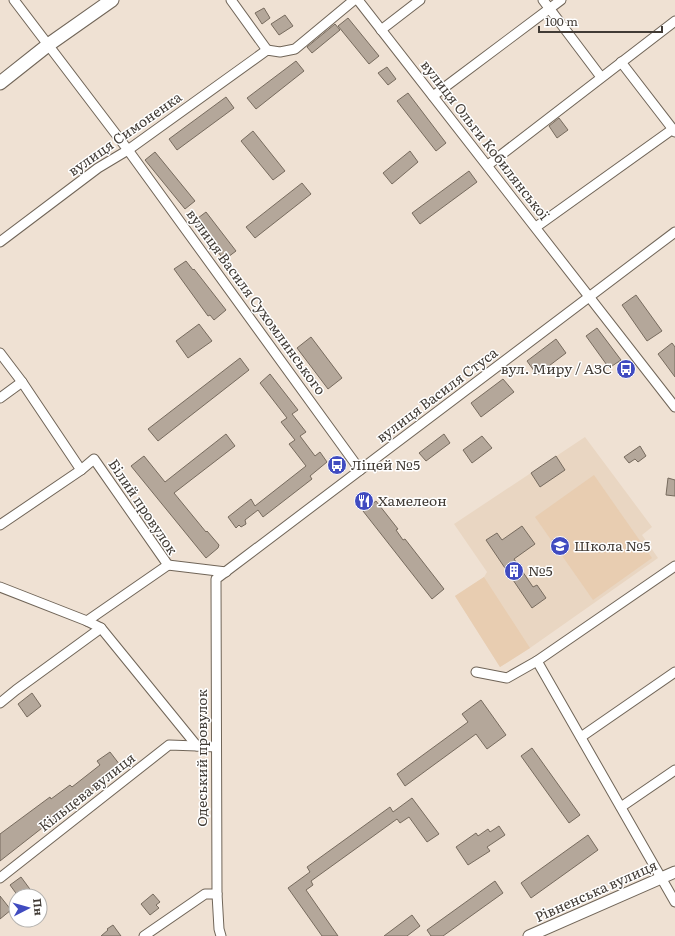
<svg xmlns="http://www.w3.org/2000/svg" width="675" height="936" viewBox="0 0 675 936" font-family="Literata,serif">
<style>
.built{fill:#e9d6c2}
.green{fill:#e8cdb1}
.building{fill:#b4a79a;stroke:#776b5e}
.lines{fill:none;stroke-linecap:round;stroke-linejoin:round}
.minor-casing{stroke:#706558;stroke-width:11}
.tertiary-casing{stroke:#706558;stroke-width:13}
.secondary-casing{stroke:#706558;stroke-width:15}
.minor{stroke:#fff;stroke-width:9}
.tertiary{stroke:#fff;stroke-width:11}
.secondary{stroke:#fff;stroke-width:13}
.labels{text-anchor:middle;stroke-width:3;stroke-linejoin:round;paint-order:stroke}
.street-label{font-size:14px;fill:#413b35;stroke:#fff}
.poi-label{font-size:14px;fill:#413b35;stroke:#fff;text-anchor:start}
</style>
<rect width="100%" height="100%" fill="#efe1d3"/>
<path class="built" d="M585,437L652,527L642,535L658,558L530,648L500,667L455,596L484,577L487,572L454,524Z"/>
<g class="green">
<path d="M594,475L652,558L593,600L535,517Z"/>
<path d="M484,577L530,648L500,667L455,596Z"/>
</g>
<g class="building">
<path d="M264,8L270,18L262,24L255,13Z"/>
<path d="M285,15L293,26L279,35L271,24Z"/>
<path d="M348,18L379,56L369,64L338,26Z"/>
<path d="M335,24L340,30L312,53L307,47Z"/>
<path d="M296,61L304,71L256,109L247,98Z"/>
<path d="M387,67L396,79L388,85L378,73Z"/>
<path d="M408,93L446,143L436,151L397,101Z"/>
<path d="M226,97L234,108L177,150L169,139Z"/>
<path d="M559,118L568,130L557,138L549,126Z"/>
<path d="M253,131L285,171L273,180L241,141Z"/>
<path d="M410,151L418,162L392,184L383,173Z"/>
<path d="M155,152L195,201L185,209L145,160Z"/>
<path d="M469,171L477,182L420,224L412,213Z"/>
<path d="M302,183L311,194L255,238L246,227Z"/>
<path d="M206,212L236,251L224,260L194,221Z"/>
<path d="M186,261L193,270L194,269L226,310L214,320L210,315L208,316L174,269Z"/>
<path d="M636,295L662,331L647,341L622,305Z"/>
<path d="M199,324L212,341L188,358L176,341Z"/>
<path d="M597,328L621,360L609,368L586,336Z"/>
<path d="M311,337L342,378L328,389L297,348Z"/>
<path d="M556,339L566,353L537,375L527,361Z"/>
<path d="M672,343L675,347V377L658,354Z"/>
<path d="M240,358L249,370L158,441L148,429Z"/>
<path d="M270,374L298,410L292,414L306,432L300,436L315,456L320,452L327,462L310,476L312,479L263,517L258,510L245,520L246,524L241,527L239,525L236,528L228,517L251,499L255,506L306,466L289,444L295,440L281,422L287,418L260,383Z"/>
<path d="M503,379L514,392L481,417L471,403Z"/>
<path d="M226,434L235,446L174,493L206,532L207,531L219,545L218,548L206,558L131,466L144,456L165,482Z"/>
<path d="M444,434L450,443L426,461L419,453Z"/>
<path d="M482,436L492,448L472,463L463,450Z"/>
<path d="M640,446L646,456L638,462L635,459L629,463L624,457Z"/>
<path d="M556,456L565,470L540,487L531,473Z"/>
<path d="M668,478L675,480V496L666,495Z"/>
<path d="M376,501L398,529L396,530L403,540L405,539L444,589L432,599L363,511Z"/>
<path d="M522,526L535,544L514,559L533,587L537,585L546,598L532,608L486,540L497,533L502,540Z"/>
<path d="M32,693L41,706L27,717L18,704Z"/>
<path d="M481,700L506,735L487,749L476,734L405,786L397,774L468,722L462,714Z"/>
<path d="M532,748L580,815L569,823L521,756Z"/>
<path d="M110,752L120,765L101,781L102,782L89,794L88,792L52,822L51,821L0,861V834L50,797L51,799L70,785L72,787L100,765L97,761Z"/>
<path d="M412,798L439,834L427,842L409,817L400,823L397,819L311,881L313,885L306,890L338,936H322L288,888L310,872L307,867L390,807L393,812Z"/>
<path d="M499,826L505,835L487,847L490,851L468,865L456,847L476,833L478,836L488,829L490,832Z"/>
<path d="M588,835L598,850L531,898L521,883Z"/>
<path d="M21,877L35,896H18L10,885Z"/>
<path d="M495,881L503,893L443,936H431L427,930Z"/>
<path d="M153,894L160,902L156,905L159,908L150,915L141,904Z"/>
<path d="M0,896L11,910L0,919Z"/>
<path d="M412,915L420,926L407,936H384Z"/>
<path d="M113,925L121,936H101L108,930L107,929Z"/>
</g>
<g class="lines">
<g class="minor-casing">
<g id="minor">
<path d="M14,0L128,150L360,470"/>
<path d="M231,0L267,50"/>
<path d="M358,0L675,407"/>
<path d="M543,0L601,77"/>
<path d="M381,30L420,0"/>
<path d="M621,62L675,132"/>
<path d="M433,96L561,0"/>
<path d="M488,165L675,21"/>
<path d="M536,227L673,129"/>
<path d="M0,242L98,168L128,150L267,50L280,52L295,49L354,0"/>
<path d="M0,353L22,382L81,470"/>
<path d="M0,398L22,382"/>
<path d="M0,525L81,470L94,459L168,565"/>
<path d="M168,565L226,572"/>
<path d="M0,587L87,621L101,628L197,746L216,747"/>
<path d="M87,621L168,565"/>
<path d="M537,661L675,902"/>
<path d="M476,672L507,678L537,661L675,566"/>
<path d="M0,703L16,690L101,628"/>
<path d="M581,737L675,672"/>
<path d="M621,807L675,770"/>
<path d="M0,878L169,745L197,746"/>
<path d="M144,936L205,894H217"/>
<path d="M221,936L219,929L217,894L216,579L675,232"/>
</g>
</g>
<g class="tertiary-casing">
<path id="tertiary" d="M529,936L675,872"/>
</g>
<g class="secondary-casing">
<path id="secondary" d="M0,83L48,45L112,0"/>
</g>
<use href="#minor" class="minor"/>
<use href="#tertiary" class="tertiary"/>
<use href="#secondary" class="secondary"/>
</g>
<defs>
<g id="bus-disc" transform="scale(1)"><circle r="9.5" fill="#404bc0" stroke="#fff"/><path d="M-5-6H5V4H4V6H2V4H-2V6H-4V4H-5ZM-3.5-4V0h7V-4ZM-3.5 1.2v1.5H-2V1.2ZM2 1.2v1.5H3.5V1.2Z" fill="#fff"/></g>
<g id="restaurant-disc" transform="scale(1)"><circle r="9.5" fill="#404bc0" stroke="#fff"/><path d="M-5-6h1v4h1v-4h1v4h1v-4h1v5L-1.5 .5V6h-2V.5L-5-1ZM5-6V6H3V1.5H1.5Q1.5-4 5-6Z" fill="#fff"/></g>
<g id="school-disc" transform="scale(1)"><circle r="9.5" fill="#404bc0" stroke="#fff"/><path d="M0-5L7-2L0 1L-7-2ZM-4 1L0 2.5L4 1V4Q0 6-4 4Z" fill="#fff"/></g>
<g id="building-disc" transform="scale(1)"><circle r="9.5" fill="#404bc0" stroke="#fff"/><path d="M-4-6H4V6H1V3H-1V6H-4ZM-2.5-4.3h1.7v1.8h-1.7ZM.8-4.3h1.7v1.8H.8ZM-2.5-1h1.7V.8h-1.7ZM.8-1h1.7V.8H.8Z" fill="#fff"/></g>
</defs>
<g fill-rule="evenodd">
<use href="#bus-disc" x="626" y="369"/>
<use href="#bus-disc" x="337" y="465"/>
<use href="#restaurant-disc" x="364" y="501"/>
<use href="#school-disc" x="560" y="546"/>
<use href="#building-disc" x="514" y="571"/>
</g>
<g class="labels">
<g class="street-label">
<text transform="translate(125 134) rotate(-35)" y="5">вулиця Симоненка</text>
<text transform="translate(485 140) rotate(52)" y="5">вулиця Ольги Кобилянської</text>
<text transform="translate(256 302) rotate(54)" y="5">вулиця Василя Сухомлинського</text>
<text transform="translate(437 395) rotate(-37)" y="5">вулиця Василя Стуса</text>
<text transform="translate(143 507) rotate(56)" y="5">Білий провулок</text>
<text transform="translate(202 758) rotate(-90)" y="5">Одеський провулок</text>
<text transform="translate(87 792) rotate(-38)" y="5">Кільцева вулиця</text>
<text transform="translate(596 891) rotate(-24)" y="5">Рівненська вулиця</text>
</g>
<g class="poi-label">
<text x="612" y="374" text-anchor="end">вул. Миру / АЗС</text>
<text x="351" y="470">Ліцей №5</text>
<text x="378" y="506">Хамелеон</text>
<text x="574" y="551">Школа №5</text>
<text x="528" y="576">№5</text>
</g>
</g>
<g transform="translate(28 908) rotate(84)"><circle r="19" fill="#ffffff" stroke="#b3b1ae"/>
<path d="M0-3L7 15L0 10L-7 15Z" fill="#404bc0"/>
<text y="-6" font-size="11" font-weight="bold" text-anchor="middle" fill="#413b35">Пн</text>
</g>
<path d="M539 26v6h123v-6" fill="none" stroke="#413b35" stroke-width="2"/>
<text x="545" y="26" font-size="12" fill="#413b35" stroke="#ffffff" stroke-width="3" paint-order="stroke">100 m</text>
</svg>
